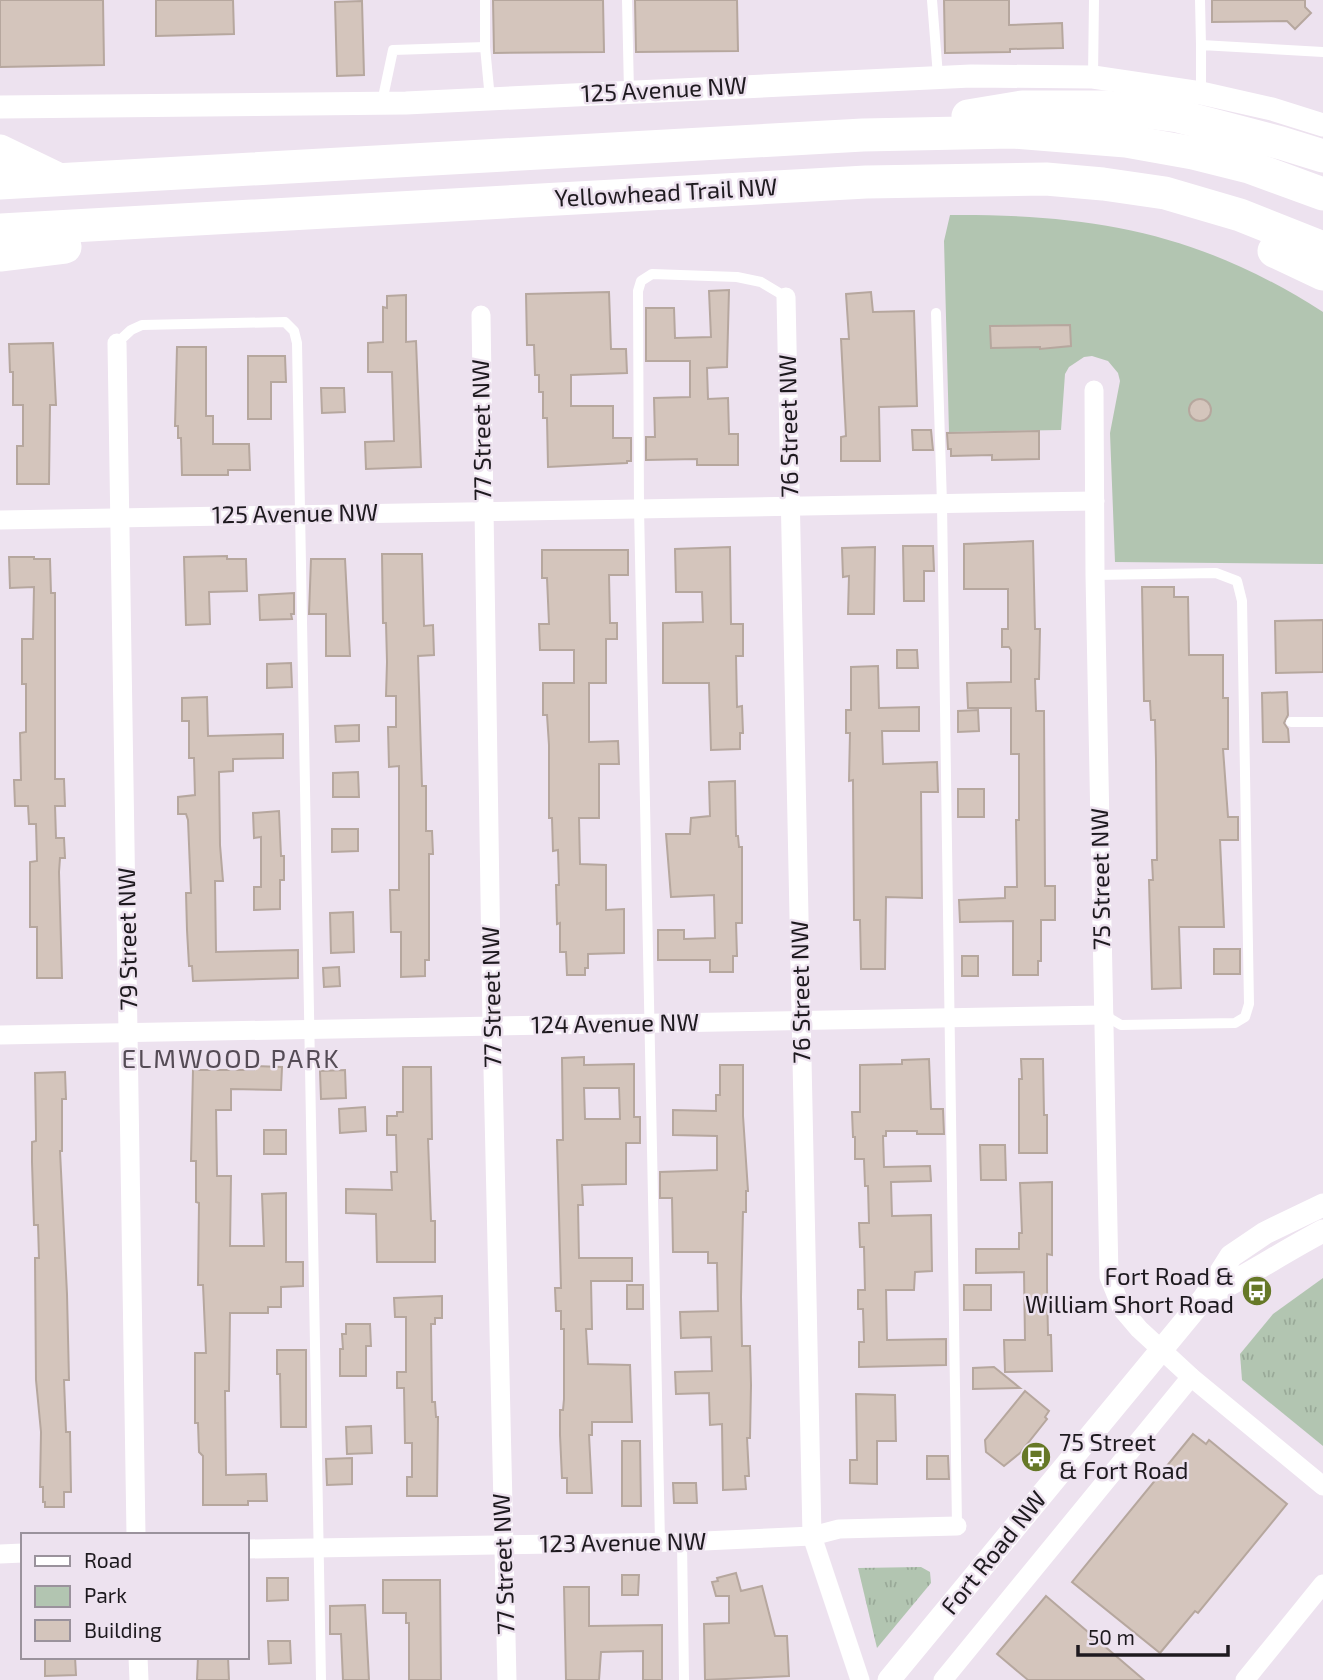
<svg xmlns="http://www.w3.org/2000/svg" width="1323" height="1680" viewBox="0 0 1323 1680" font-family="'Exo 2',sans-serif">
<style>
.grass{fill:url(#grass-tufts)}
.park{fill:#b2c5b1}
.building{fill:#d4c5bc;stroke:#b6a79e;stroke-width:2;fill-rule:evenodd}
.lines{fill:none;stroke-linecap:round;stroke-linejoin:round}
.service{stroke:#fff;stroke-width:10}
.minor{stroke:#fff;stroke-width:19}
.tertiary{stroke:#fff;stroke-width:23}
.motorway{stroke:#fff;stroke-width:33}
.labels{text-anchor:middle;stroke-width:5;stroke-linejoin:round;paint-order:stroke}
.street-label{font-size:24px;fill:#1e1a1f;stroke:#ede2ef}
.poi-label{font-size:24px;fill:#1e1a1f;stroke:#ede2ef;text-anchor:end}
.neighbourhood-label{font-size:26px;letter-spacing:2px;fill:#554c56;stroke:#ede2ef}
</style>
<defs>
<pattern id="grass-tufts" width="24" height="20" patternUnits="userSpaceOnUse" patternTransform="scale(1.75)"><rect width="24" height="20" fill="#b2c5b1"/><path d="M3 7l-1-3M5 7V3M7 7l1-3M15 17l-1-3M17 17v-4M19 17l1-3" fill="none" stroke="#99a998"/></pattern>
</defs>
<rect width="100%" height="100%" fill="#ede2ef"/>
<g class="grass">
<path d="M1323,1278V1446L1242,1380L1240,1354L1273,1314Z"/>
<path d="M921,1567L930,1572L931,1583L877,1648L858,1568Z"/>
</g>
<path class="park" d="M950,215C1094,214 1200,233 1323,312V564L1115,562L1110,433L1120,381L1118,373L1108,361L1092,356L1084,357L1069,367L1065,374L1061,430L949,432L944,241Z"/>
<g class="building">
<path d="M0,0H103L104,65L0,67Z"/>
<path d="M156,0H233L234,34L156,36Z"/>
<path d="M493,0H603L604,52L494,53Z"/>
<path d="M635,0H737L738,51L636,52Z"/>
<path d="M944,0H1009V25L1062,23L1063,48L1010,49V52L945,53Z"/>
<path d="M1212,0H1305V7L1311,13L1295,29L1287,21L1212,22Z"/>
<path d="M362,1L364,75L337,76L335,2Z"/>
<path d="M729,290L727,367L707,368L708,399L728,398L729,434H738V465H697V459L646,460V437H655L654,398L690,397V361H646V308H674L675,338L711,337L709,291Z"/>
<path d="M609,292L611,349H626L627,373L571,375V406H613V438H631V461H627V463L548,467L547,418H543V392H539V375H535L534,345H527L526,294Z"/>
<path d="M871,292L873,312L914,311L917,406L879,407L880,461H841V437L846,436L841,339H849L846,294Z"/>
<path d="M406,295V342L416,341L421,467L366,469L365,442L394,441L392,372H368V343L383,342V307L387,308V296Z"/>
<path d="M1070,325L1071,346L1040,349V347L991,348L990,326Z"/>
<path d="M53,343L56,405H50L49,484H17V446H23V405H13V372H10L9,344Z"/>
<path d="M177,347H206V416H213V444H249L250,470H228V475H182L181,438H178V426H175Z"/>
<path d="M248,356H285L286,382H271V419H248Z"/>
<path d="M321,388H344L345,412L322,413Z"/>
<circle cx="1200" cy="410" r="11"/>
<path d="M912,430H931L933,450H913Z"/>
<path d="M1039,431V459L992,460V455L951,456V449H948L947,433Z"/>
<path d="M1033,541L1035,629H1040L1039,679H1035L1036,711H1044L1045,886H1055V920H1041V961H1038V975H1013V921L960,922L959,900L1005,898V887H1017L1016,820H1019V754H1011V708H968L967,683L1011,682V650L1009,647H1002V629H1008V589H964V544Z"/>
<path d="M903,546H933L934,571H924V601H904Z"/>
<path d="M730,547L731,624H743V656H736L737,707L742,706L743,733H740V749L711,750L709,683H663V623L703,622L702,592H676L675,549Z"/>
<path d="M875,547L874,614H848L849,576L843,577L842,548Z"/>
<path d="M542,550H628V575H609L610,623H617V639H606V683H589V742L618,741L619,764H599V818H579L580,864L606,865V910L624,909V953L588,954V968H585V975H567L566,952H560V923L557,924L556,885H559L558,850L553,851L552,818H549V745L547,715H543V683H574V650H540L539,624H549L547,578H542Z"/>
<path d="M382,554H422L424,626L433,625L434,655L418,656L422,786H426V831H432L433,854H429V960H425V976L401,977V932H391L390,890H399V766L389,767L388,727H396V696H386L387,662L386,623H383Z"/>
<path d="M227,556V559H246L247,591L209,592L210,624L186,625L184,557Z"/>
<path d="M9,557H34V559H50L51,593H55V779H64L65,806H55L56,838H64L65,858H60L59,872L62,978H37V927H30V862L37,861L36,824H29L28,806H15L14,780H21L20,733L26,732V684H22V639H33L34,587L10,588Z"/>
<path d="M311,559H345L350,656H326V614H309Z"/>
<path d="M1142,587H1174V597H1188L1189,655H1223V698H1228V749H1223L1228,817H1238V840H1220L1224,927H1179L1181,988L1152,989L1149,880H1153L1152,860H1157L1156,760L1155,720H1151L1150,701H1144Z"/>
<path d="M294,593V614H291L292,619L260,620L259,595Z"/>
<path d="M1323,620V672L1276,673L1275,621Z"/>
<path d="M897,650H917L918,668H897Z"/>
<path d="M291,663L292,687L267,688V664Z"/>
<path d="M878,666L879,708L919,707V731H882L883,764L937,762L938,792H921L922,898L886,897L885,969H861L860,920H854L853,780L849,781L850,733H846V710H851V667Z"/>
<path d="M1287,692L1288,715L1284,723L1288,729L1289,742H1263L1262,693Z"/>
<path d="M207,697L208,736L283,734V758L233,759V771L219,772L220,845L223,881H215L216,952L298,950V978L193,981L192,966H189L187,930L186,893H191L188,820L186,814H178V797L195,795L194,758H189V721H182V698Z"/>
<path d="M978,710L979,731L958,732V711Z"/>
<path d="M359,725V741L336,742L335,726Z"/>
<path d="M358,772L359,797H333V773Z"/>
<path d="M735,781L736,836H738L739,847H742V923H736L737,956H733V972H710V960H658V930H684V939L715,938L714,895L671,897L666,834H690L691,818L710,816L709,782Z"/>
<rect x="958" y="789" width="26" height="28"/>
<path d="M279,811L281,856H284V880H280V909L254,910V887H261V837L254,838L253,813Z"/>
<path d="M332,829H358V851L332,852Z"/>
<path d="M353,912L354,952L331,953L330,913Z"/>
<rect x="1214" y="949" width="26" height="25"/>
<rect x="962" y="956" width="16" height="20"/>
<path d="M339,967L340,986L324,987L323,968Z"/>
<path d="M584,1057V1065L634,1064V1117H640V1143H626V1184L582,1185L583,1205H578L579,1258H632V1281H591L592,1329H586L588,1364L630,1365L632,1422H592V1435H589L592,1493H567V1478H562L560,1435V1410H563L564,1399V1329H561V1311H556L555,1288H561L557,1140H563L562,1058ZM584,1088H619L620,1119H585Z"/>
<path d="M929,1059L931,1109H943L944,1134H917V1131H886V1136H883L884,1167L930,1166L931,1181L891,1182L892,1216L931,1215L932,1271L915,1272L914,1290H886L887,1340L946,1339V1365L859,1367V1342H864L863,1309H858V1290H865L864,1247H860L859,1223H869L868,1186H865L864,1159H855V1137H853L852,1112H860V1065L902,1064V1060Z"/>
<path d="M1021,1059H1043L1044,1115H1047V1153H1019V1079H1022Z"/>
<path d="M720,1065H743V1116L748,1191H746V1212H743L741,1297L742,1346H750L751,1385L750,1438H747L749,1476H745L746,1489L723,1490L722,1424L710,1425L709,1393L676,1394L675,1372L712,1371L711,1337L681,1338L680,1312L718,1311L717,1263H708V1252H673L672,1198H660V1172L717,1170V1136L673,1135V1110L716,1111V1095H720Z"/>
<path d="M254,1066L282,1067L281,1090L231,1089V1110H216L217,1176H231L230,1246H264L262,1194L286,1193V1262H303V1286L281,1287V1307H268V1313H230L229,1391H225L226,1475L266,1474L267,1501H248V1505H203V1456L199,1452L198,1423H195V1353H206L203,1285H198L199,1203L196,1202V1161H191L193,1070H254Z"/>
<path d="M403,1067H431L432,1139H428L431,1221H435V1262H377L376,1214L346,1213V1189L392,1190L391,1172H397L396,1135H387V1116H397V1112H403Z"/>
<path d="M345,1070L346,1098L321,1099L320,1071Z"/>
<path d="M65,1072L66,1099H62V1151H60L67,1294L69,1380H64L66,1432H70L71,1492H64V1507H45V1502H43V1487H40L41,1432L36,1380L35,1258H39L38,1225H34L32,1162V1142L36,1141V1133L35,1073Z"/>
<path d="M365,1107L366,1131L340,1133L339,1109Z"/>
<rect x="264" y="1130" width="22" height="24"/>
<path d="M980,1145H1005L1006,1180H981Z"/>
<path d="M1052,1182V1255L1047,1254V1288L1048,1335H1051L1052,1371L1005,1372L1004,1340H1025L1024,1272L976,1273V1249H1019V1233H1022L1020,1183Z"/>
<rect x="627" y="1285" width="16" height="24"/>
<rect x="964" y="1285" width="27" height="25"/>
<path d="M442,1296V1318H435V1324H431L432,1402H435L436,1417H438L437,1496H407V1477H412V1443H405L404,1388H397V1372H406V1317H395L394,1298Z"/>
<path d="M346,1324H370L371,1346H366V1376H340V1349H343L342,1334H346Z"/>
<path d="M277,1350H306V1427H281L280,1374H277Z"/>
<path d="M994,1367L1020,1388L973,1389V1368Z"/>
<path d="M1025,1391L1049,1411L1045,1417L1047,1419L1020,1453L1004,1466L986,1452L985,1440Z"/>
<path d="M856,1394L895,1395L896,1441H877V1484L850,1483V1460H857Z"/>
<path d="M371,1426L372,1453L347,1454L346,1427Z"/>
<path d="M1193,1434L1206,1444L1209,1440L1287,1504L1198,1613L1195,1611L1160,1653L1072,1582Z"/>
<path d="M622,1441H640L641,1506H622Z"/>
<path d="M927,1456H948L949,1479H927Z"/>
<path d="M352,1458V1484L327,1485L326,1459Z"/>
<path d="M673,1483H696L697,1503H674Z"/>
<path d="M736,1573L741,1591L762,1586L775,1636H787L789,1676L705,1680L704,1624L729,1623V1596H716L712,1582L718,1581L717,1578Z"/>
<path d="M622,1575H639L638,1595H622Z"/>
<path d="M267,1578H288V1600L267,1601Z"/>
<path d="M383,1580H440L441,1680H409V1623H406V1613H383Z"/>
<path d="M564,1587H589V1626L662,1625V1680H643V1651L601,1652L599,1680H566Z"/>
<path d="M1046,1596L1144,1680H1028L997,1654Z"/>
<path d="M365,1605L369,1680H343L341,1634H330V1606Z"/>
<path d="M268,1641H290L291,1663L269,1664Z"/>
<path d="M45,1657H75L76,1675L45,1676Z"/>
<path d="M198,1657H228L229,1680H197Z"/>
</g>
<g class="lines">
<g class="service">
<path d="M627,0L629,92"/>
<path d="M932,0L938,76"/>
<path d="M1200,0L1201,45"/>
<path d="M485,47V0"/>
<path d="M1093,76L1094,0"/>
<path d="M1201,93V45L1323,52"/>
<path d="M382,102L393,50L485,47L490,99"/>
<path d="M936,313L942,504L957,1526"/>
<path d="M117,343L131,330L142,325L285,322L294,331L297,343L321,1680"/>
<path d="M1095,575L1216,573L1237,581L1242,601L1249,1004L1245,1017L1235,1023L1121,1025L1104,1015"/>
<path d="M1291,722H1323"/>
<path d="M682,1542L684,1680"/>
<path d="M660,1543L639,508L638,291L641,281L652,274L737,277L761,282L786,297"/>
</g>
<g class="minor">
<path d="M786,297L812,1536L860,1680"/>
<path d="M481,315L492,1026L507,1680"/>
<path d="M117,343L136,1535"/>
<path d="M1094,390L1095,575L1109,1277L1122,1309L1139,1329L1191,1377L1323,1486"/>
<path d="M0,520L1095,501"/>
<path d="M0,1035L1104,1015"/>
<path d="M247,1549L682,1542L812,1536L839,1529L957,1526"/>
<path d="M0,1554L23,1553"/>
<path d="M138,1657L139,1680"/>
<path d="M943,1680L1191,1377"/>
<path d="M1245,1680L1323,1584"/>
</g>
<g class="tertiary">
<path d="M0,107L406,103L971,76L1093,77L1201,93L1272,109L1323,125"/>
<path d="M1205,1297C1246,1277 1283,1252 1323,1231"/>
<path d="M889,1680L1205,1297L1231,1256L1265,1233L1323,1205"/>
</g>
<g class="motorway">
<path d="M968,116L1022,107H1107L1178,116L1281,143L1323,156"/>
<path d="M0,151L58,179"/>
<path d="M0,183L863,135L1012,132L1126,141L1193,153L1249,167L1323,194"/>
<path d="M0,230L866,182L1046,179L1103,184L1165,193L1240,215L1323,248"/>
<path d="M1274,251L1323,274"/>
<path d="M0,255L65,247"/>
</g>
</g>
<defs>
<g id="bus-disc" transform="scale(1.575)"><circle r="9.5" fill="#667827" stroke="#ede2ef"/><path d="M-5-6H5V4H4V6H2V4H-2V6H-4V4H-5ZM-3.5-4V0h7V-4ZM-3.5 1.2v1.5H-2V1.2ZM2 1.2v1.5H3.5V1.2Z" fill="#fff"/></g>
</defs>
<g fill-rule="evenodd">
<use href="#bus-disc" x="1257" y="1291"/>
<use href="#bus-disc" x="1036" y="1457"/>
</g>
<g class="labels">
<g class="street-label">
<text transform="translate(664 90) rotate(-3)" y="8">125 Avenue NW</text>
<text transform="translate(666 193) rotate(-3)" y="8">Yellowhead Trail NW</text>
<text transform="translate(789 426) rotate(-91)" y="8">76 Street NW</text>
<text transform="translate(482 430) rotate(-91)" y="8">77 Street NW</text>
<text transform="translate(295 514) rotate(-1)" y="8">125 Avenue NW</text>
<text transform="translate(1101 879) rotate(-91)" y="8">75 Street NW</text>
<text transform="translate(128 939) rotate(-91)" y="8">79 Street NW</text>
<text transform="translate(801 992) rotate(-91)" y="8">76 Street NW</text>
<text transform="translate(492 997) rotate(-91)" y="8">77 Street NW</text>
<text transform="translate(615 1024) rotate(-1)" y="8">124 Avenue NW</text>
<text transform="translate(623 1543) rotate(-1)" y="8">123 Avenue NW</text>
<text transform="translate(994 1553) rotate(-51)" y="8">Fort Road NW</text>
<text transform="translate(504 1564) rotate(-92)" y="8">77 Street NW</text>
</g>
<g class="poi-label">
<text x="1234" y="1285">Fort Road &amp;<tspan x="1234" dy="28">William Short Road</tspan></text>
<text x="1059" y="1451" text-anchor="start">75 Street<tspan x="1059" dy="28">&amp; Fort Road</tspan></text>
</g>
<g class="neighbourhood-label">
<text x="231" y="1068">ELMWOOD PARK</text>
</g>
</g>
<rect x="21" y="1533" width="228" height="126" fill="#ede2ef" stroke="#9a929c" stroke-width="2"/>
<rect x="35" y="1556" width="35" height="10" fill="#ffffff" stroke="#9a929c" stroke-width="2"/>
<text x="84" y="1568" font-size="21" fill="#1e1a1f">Road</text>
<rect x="35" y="1586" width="35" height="21" fill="#b2c5b1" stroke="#9a929c" stroke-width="2"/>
<text x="84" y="1603" font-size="21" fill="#1e1a1f">Park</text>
<rect x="35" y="1620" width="35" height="21" fill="#d4c5bc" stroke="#9a929c" stroke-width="2"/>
<text x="84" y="1638" font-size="21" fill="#1e1a1f">Building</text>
<path d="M1078 1645v10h150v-10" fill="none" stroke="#1e1a1f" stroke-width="3.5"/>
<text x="1088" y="1645" font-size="21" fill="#1e1a1f" stroke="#ede2ef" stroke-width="5" paint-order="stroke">50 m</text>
</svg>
